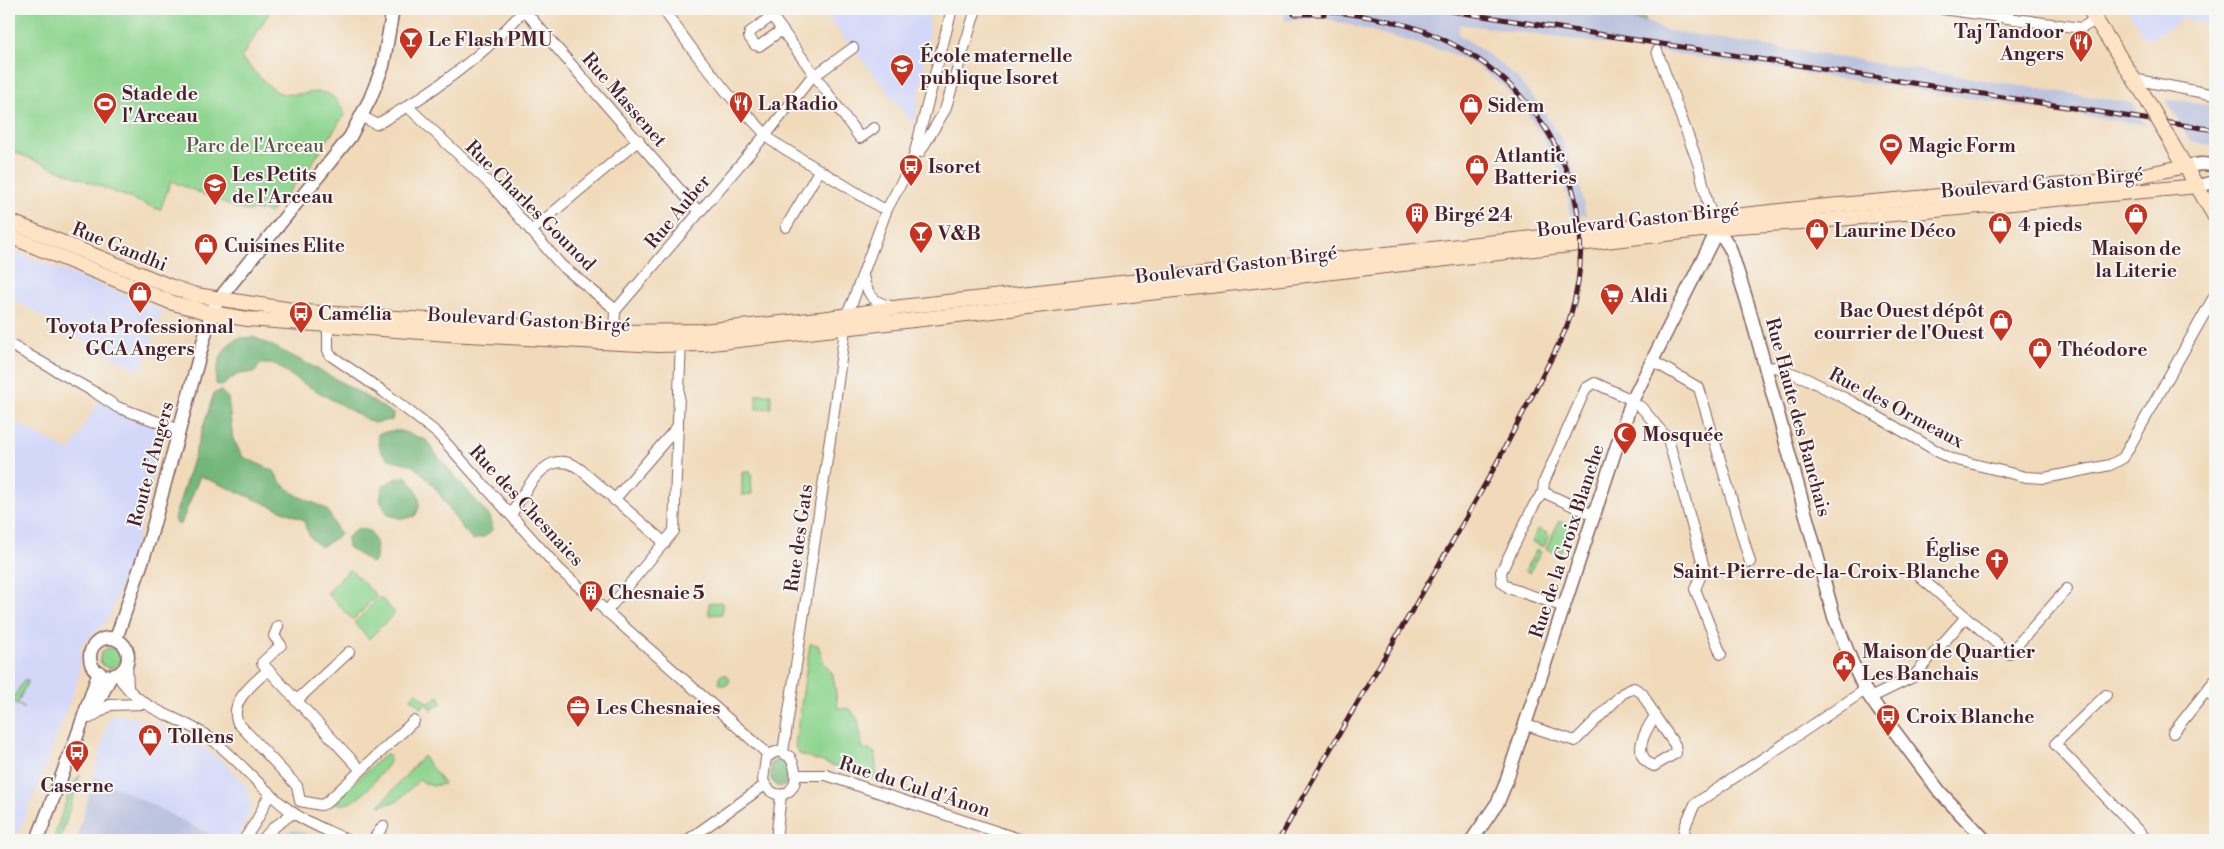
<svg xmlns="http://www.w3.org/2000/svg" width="2224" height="849" viewBox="0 0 2224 849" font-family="'Libre Bodoni',serif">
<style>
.built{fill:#d3d8f9}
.industrial{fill:#bcc3de}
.green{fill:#8fd590;stroke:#6c7a5e}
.forest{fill:#73b67a;stroke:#5e6a52}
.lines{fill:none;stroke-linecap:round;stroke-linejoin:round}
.minor-casing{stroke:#84605d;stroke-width:12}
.tertiary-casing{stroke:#84605d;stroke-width:15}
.secondary-casing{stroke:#84605d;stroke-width:16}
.minor{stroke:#fff;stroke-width:10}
.tertiary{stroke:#fff;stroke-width:12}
.secondary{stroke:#fee4c5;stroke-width:14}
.rail-casing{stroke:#4a1f2b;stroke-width:5}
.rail{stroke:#f6f6f2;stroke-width:3;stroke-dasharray:9;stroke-linecap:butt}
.secondary-bridge-casing{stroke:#84605d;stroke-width:16;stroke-linecap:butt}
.secondary-bridge{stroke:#fee4c5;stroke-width:14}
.labels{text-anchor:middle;stroke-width:4;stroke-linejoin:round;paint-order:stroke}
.poi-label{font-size:19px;font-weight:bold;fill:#4a1f2b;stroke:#f6f6f2;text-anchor:start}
.street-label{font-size:19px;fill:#4a1f2b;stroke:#f6f6f2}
.park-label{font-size:19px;fill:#5f5649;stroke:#f6f6f2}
</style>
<rect width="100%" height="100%" fill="#f6f6f2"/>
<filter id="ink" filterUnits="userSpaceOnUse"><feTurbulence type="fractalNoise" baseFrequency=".02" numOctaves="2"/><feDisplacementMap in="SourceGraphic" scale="10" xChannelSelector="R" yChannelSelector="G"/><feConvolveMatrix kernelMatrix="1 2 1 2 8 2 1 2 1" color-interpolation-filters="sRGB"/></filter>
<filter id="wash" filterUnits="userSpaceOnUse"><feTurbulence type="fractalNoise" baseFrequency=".0096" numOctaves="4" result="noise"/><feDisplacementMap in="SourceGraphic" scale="20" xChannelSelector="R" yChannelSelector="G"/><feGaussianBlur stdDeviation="1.12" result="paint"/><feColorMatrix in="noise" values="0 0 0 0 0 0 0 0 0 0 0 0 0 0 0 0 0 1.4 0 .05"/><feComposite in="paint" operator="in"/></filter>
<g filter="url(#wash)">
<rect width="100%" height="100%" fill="#f1daba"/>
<g class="built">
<path d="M821,9H927L930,28L914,125Z"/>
<path d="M2128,9H2215V26L2188,21L2186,18L2147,41Z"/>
<path d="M9,249L163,310L150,337L154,339L139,371L9,297Z"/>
<path d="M100,398L166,427L138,536L110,615L104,624L81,646L79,676L56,739L16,840H9V419L70,451Z"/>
<path d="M113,714L151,722L191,740L220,759L246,785L252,807L237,840H221L94,776L109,718Z"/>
</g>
<g class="industrial">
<path d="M1284,9H1561L1646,21L1664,30L2132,103L2145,125L1657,51L1460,24L1458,34L1500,63L1518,79L1537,102L1562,140L1581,191L1586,215L1571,217L1569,201L1559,170L1542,135L1525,111L1503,86L1475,65L1448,52L1320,17L1285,21Z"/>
<path d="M2166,99L2215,106V146L2190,141Z"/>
<path d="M94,776L221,840H76Z"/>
<path d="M297,830L322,840H273L278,834Z"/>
</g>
<g class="green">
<path d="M9,9H261L269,13L241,58C251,67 267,87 278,92C303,102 328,75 345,114L306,172L270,213L263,210L244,211L171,181L160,210L9,150Z"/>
<path d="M1561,9H1639L1646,21Z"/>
<path d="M756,394H771V408L756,409Z"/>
<path d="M742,472H751L752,494L742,495Z"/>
<path d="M1559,521L1572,526L1559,555L1546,549Z"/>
<path d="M1538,529L1549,534L1544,547L1532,542Z"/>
<path d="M1537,549L1541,552L1529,573L1525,570Z"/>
<path d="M350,569L377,596L353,620L327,593Z"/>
<path d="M380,597L395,613L369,639L354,623Z"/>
<path d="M722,602V614L709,615V603Z"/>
<path d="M810,644L818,645L824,663L833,675L838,708L850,709L858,720L863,748L875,753L877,780L799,754L795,746Z"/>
<circle cx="110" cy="658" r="10"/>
<circle cx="724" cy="680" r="5.5"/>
<path d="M25,679L28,681L17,704L24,708L11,701Z"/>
<path d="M416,692L427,702L421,708L411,698Z"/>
<path d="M439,696L442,703L431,710L427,704Z"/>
<path d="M388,754L390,756L389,763C376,778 356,813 333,802L384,755Z"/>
<path d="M423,756L444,784L432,786L419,780L398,801L379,806Z"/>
<path d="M80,775L60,840H53L72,784Z"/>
</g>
<g class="forest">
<path d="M254,337C302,360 348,384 393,414L392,420L373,423L299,381L275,364H260L255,372L238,374L222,386L216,384C215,369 221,346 237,339C242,337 249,338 254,337Z"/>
<path d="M221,391L228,398L233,439L243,457L274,471L281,483L298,496L323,507L328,511L340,535L321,547C311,541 306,531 304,520L200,476L181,524H176L174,519L214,393Z"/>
<path d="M389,431H401L426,440L439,458L491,518L493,529L486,536L473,540C468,534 462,528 458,522C446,505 432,478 414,467C397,456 379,468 378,434Z"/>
<path d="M406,476C416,489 425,500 415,516L403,519L388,515L380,499L383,486L393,480Z"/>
<path d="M358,528L370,531L377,544L376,560L371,563L348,547L347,538Z"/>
<path d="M779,758L787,763L790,775L789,783L782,787L776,786L771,779V763Z"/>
</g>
</g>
<g filter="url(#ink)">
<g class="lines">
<g class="minor-casing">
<g id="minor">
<path d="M663,9L692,49L729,95L772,141L880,207L887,209"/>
<path d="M1942,9L2081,28L2096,20"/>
<path d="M524,10L699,212"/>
<path d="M782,30L759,46L755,45L749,37L750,32L772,16L860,138L874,128"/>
<path d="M1657,51L1699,166L1708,205L1716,223"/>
<path d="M2133,79L2215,95"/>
<path d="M408,107L492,186L561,265L610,305L615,311L614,332"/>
<path d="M361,116L376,124L381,122C435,91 484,56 525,9"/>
<path d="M920,152L945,110L976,9"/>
<path d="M786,227L819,171"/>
<path d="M531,231L639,140"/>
<path d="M863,276C867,294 873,303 891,306"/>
<path d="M615,311L773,126L810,79L853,48"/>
<path d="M328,320V350L330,355L384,392L437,433L560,570L769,755"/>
<path d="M9,344L96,393L117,407L180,430"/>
<path d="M1651,360L1699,388L1750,562"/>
<path d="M1767,368L1776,367L1807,379L1854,403L1949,458L2026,477L2045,478L2110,465L2123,458L2215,295"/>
<path d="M1631,403L1641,407L1668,439L1704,568L1695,589L1721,654"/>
<path d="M1543,492L1593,515"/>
<path d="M614,500L678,426"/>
<path d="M511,515C525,492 546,444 580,469L665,543"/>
<path d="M1921,578L2009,654L2067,589"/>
<path d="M1565,607L1509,588L1502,582L1501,572L1534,505L1543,492L1544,482L1586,388L1595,383L1632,400"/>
<path d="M606,612L674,531L681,338"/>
<path d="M278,626L274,636L281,645L262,663L361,770"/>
<path d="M127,665L128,688"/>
<path d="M268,670C254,683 228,702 238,723L297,786L300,801L321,805L326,803L414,721"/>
<path d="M117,674C140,713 177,714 210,738C240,760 262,791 292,812C309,824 329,831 347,840"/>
<path d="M2206,691L2215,698"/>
<path d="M2106,695L2055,744L2147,840"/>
<path d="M1870,698L1913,677L1965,618"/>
<path d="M296,701L349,652"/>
<path d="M90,718L110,705L143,704"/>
<path d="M1526,725L1575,741L1623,693L1634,688L1642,693L1655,716C1645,731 1630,756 1654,766L1676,753L1675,745L1655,716"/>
<path d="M2173,733L2215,680"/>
<path d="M779,751L790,757C809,791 774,809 763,780L766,758L773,753Z"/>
<path d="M783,752L831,433L844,337L845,316L852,303L887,209L912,163L952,9"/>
<path d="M796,775H826L1022,840"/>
<path d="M244,840L258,818L270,793"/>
<path d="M262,840L273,828L293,813"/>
<path d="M373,840L383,826"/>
<path d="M688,840L765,785"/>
<path d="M776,840L781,795"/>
<path d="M1684,840C1681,829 1691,814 1695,804L1865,690"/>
<path d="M2214,840L2215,839"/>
</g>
</g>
<g class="tertiary-casing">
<g id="tertiary">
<path d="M2186,166L2201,164L2215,165"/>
<path d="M2198,186L2215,182"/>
<circle cx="109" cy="657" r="19"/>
<path d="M116,639L150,538L211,313L219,299L350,137L370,99L383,66L393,9"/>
<path d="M92,714L111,676"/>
<path d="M37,840L76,739L99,672"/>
<path d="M1472,840L1498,802L1505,785L1631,403L1718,229L1730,248L1747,301L1834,617L1851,660L1865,690L1878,709L1940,792L1985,840"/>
</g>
</g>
<g class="secondary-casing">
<g id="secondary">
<path d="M2089,9L2144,95"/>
<path d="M2168,137L2215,217"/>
<path d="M9,221L172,287L196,295L305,312L614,332L702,331L829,318L901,307L1817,207L2120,180L2186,166"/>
<path d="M9,236L173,303L211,313L248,319L449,334L658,345L703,344L1736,226L1817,221L2198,186"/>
</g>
</g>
<use href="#minor" class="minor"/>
<use href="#tertiary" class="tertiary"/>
<use href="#secondary" class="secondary"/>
<g class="rail-casing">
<g id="rail">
<path d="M1437,9L2215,130"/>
<path d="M1294,14H1324"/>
<path d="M1279,840C1347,715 1424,595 1493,470C1510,438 1526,407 1543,375C1552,356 1564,337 1570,317C1607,197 1544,81 1431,34C1400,20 1351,14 1316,9"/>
</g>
</g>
<use href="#rail" class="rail"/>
<g class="secondary-bridge-casing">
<path id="secondary-bridge" d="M2144,95L2168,137"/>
</g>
<use href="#secondary-bridge" class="secondary-bridge"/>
</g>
</g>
<defs>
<g id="bar-pin" transform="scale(1.25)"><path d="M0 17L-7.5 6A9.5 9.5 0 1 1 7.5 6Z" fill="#c8321e" stroke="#f6f6f2"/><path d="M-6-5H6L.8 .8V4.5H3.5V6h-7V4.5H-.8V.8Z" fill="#fff"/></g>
<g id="restaurant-pin" transform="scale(1.25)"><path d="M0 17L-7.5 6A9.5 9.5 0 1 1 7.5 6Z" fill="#c8321e" stroke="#f6f6f2"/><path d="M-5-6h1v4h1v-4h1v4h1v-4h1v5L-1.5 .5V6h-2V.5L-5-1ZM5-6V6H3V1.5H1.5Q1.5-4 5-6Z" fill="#fff"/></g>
<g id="school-pin" transform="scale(1.25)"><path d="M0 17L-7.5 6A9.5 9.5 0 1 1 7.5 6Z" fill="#c8321e" stroke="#f6f6f2"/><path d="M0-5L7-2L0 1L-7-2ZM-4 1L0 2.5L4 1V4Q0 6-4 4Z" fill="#fff"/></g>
<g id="stadium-pin" transform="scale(1.25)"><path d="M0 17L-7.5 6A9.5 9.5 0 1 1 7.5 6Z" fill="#c8321e" stroke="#f6f6f2"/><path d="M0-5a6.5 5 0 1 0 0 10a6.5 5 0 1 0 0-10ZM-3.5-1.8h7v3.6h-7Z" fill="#fff"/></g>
<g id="shop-pin" transform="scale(1.25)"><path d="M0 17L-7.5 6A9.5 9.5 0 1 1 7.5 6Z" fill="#c8321e" stroke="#f6f6f2"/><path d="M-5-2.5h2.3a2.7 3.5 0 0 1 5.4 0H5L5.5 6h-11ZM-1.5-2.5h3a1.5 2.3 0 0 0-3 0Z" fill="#fff"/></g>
<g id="bus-pin" transform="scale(1.25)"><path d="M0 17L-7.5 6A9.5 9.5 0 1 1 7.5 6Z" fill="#c8321e" stroke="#f6f6f2"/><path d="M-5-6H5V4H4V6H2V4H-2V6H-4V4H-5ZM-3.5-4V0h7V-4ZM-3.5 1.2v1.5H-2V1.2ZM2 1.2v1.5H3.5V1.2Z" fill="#fff"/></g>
<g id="building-pin" transform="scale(1.25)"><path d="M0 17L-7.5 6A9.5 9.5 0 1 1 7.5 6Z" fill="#c8321e" stroke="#f6f6f2"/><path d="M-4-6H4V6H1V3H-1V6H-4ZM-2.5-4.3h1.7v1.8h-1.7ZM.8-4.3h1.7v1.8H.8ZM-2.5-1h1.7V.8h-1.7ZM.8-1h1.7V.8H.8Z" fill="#fff"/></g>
<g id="supermarket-pin" transform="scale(1.25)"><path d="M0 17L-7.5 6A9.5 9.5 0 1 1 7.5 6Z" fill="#c8321e" stroke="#f6f6f2"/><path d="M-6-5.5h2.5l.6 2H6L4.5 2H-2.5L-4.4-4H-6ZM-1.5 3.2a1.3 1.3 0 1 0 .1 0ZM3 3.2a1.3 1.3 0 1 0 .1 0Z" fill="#fff"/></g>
<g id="mosque-pin" transform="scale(1.25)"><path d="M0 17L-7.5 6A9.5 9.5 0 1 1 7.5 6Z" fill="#c8321e" stroke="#f6f6f2"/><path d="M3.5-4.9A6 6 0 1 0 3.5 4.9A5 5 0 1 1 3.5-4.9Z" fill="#fff"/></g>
<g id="church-pin" transform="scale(1.25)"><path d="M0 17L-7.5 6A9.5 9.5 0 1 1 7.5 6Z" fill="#c8321e" stroke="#f6f6f2"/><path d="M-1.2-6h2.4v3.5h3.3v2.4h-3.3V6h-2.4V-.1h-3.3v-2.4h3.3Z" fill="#fff"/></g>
<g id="civic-pin" transform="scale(1.25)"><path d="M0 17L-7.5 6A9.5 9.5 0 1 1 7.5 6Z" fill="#c8321e" stroke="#f6f6f2"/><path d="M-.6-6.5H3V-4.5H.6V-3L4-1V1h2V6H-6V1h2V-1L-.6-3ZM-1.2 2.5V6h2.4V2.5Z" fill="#fff"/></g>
<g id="office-pin" transform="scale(1.25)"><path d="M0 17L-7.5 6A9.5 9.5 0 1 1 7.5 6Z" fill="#c8321e" stroke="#f6f6f2"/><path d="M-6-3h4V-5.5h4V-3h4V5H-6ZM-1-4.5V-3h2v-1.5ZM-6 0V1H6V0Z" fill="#fff"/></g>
</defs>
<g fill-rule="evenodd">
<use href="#bar-pin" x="411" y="39"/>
<use href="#restaurant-pin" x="2081" y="42"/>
<use href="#school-pin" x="902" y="66"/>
<use href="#restaurant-pin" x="741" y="103"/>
<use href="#stadium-pin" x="105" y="104"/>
<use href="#shop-pin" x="1471" y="105"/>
<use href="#stadium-pin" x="1891" y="145"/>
<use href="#bus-pin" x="911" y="166"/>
<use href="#shop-pin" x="1477" y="166"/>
<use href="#school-pin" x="215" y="185"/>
<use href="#building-pin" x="1417" y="214"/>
<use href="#shop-pin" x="2136" y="215"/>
<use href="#shop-pin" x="2000" y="224"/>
<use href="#shop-pin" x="1817" y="230"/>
<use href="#bar-pin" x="921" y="233"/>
<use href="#shop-pin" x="206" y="245"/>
<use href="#shop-pin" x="140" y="293"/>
<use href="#supermarket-pin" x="1612" y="295"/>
<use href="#bus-pin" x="301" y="313"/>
<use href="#shop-pin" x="2001" y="321"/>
<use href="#shop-pin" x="2040" y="349"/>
<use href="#mosque-pin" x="1625" y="434"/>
<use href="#church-pin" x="1997" y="560"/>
<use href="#building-pin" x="591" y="592"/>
<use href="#civic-pin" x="1844" y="662"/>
<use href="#office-pin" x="578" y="707"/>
<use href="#bus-pin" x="1888" y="716"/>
<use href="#shop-pin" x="150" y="736"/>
<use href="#bus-pin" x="77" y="752"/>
</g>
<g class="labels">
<g class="poi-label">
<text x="2064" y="38" text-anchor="end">Taj Tandoor<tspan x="2064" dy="22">Angers</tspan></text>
<text x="428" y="46">Le Flash PMU</text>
<text x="920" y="62">École maternelle<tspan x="920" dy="22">publique Isoret</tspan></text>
<text x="122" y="100">Stade de<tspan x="122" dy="22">l'Arceau</tspan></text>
<text x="758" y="110">La Radio</text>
<text x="1488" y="112">Sidem</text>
<text x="1908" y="152">Magic Form</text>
<text x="1494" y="162">Atlantic<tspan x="1494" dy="22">Batteries</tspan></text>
<text x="928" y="173">Isoret</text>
<text x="232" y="181">Les Petits<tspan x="232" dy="22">de l'Arceau</tspan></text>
<text x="1434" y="221">Birgé 24</text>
<text x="2018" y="231">4 pieds</text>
<text x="1834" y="237">Laurine Déco</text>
<text x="938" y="240">V&amp;B</text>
<text x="224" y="252">Cuisines Elite</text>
<text x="2136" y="255" text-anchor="middle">Maison de<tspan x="2136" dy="22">la Literie</tspan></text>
<text x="1630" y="302">Aldi</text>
<text x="1984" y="317" text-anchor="end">Bac Ouest dépôt<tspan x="1984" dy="22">courrier de l'Ouest</tspan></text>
<text x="318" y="320">Camélia</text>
<text x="140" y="333" text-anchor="middle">Toyota Professionnal<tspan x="140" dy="22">GCA Angers</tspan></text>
<text x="2058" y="356">Théodore</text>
<text x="1642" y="441">Mosquée</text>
<text x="1980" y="556" text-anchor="end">Église<tspan x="1980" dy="22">Saint-Pierre-de-la-Croix-Blanche</tspan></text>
<text x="608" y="599">Chesnaie 5</text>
<text x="1862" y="658">Maison de Quartier<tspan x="1862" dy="22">Les Banchais</tspan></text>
<text x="596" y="714">Les Chesnaies</text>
<text x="1906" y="723">Croix Blanche</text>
<text x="168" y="743">Tollens</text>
<text x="77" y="792" text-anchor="middle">Caserne</text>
</g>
<g class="street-label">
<text transform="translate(625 99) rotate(49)" y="7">Rue Massenet</text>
<text transform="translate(2042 182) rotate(-5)" y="7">Boulevard Gaston Birgé</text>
<text transform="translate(531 205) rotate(45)" y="7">Rue Charles Gounod</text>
<text transform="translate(677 211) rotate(-50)" y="7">Rue Auber</text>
<text transform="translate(1638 219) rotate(-6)" y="7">Boulevard Gaston Birgé</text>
<text transform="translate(120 246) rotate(22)" y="7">Rue Gandhi</text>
<text transform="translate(1236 264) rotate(-7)" y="7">Boulevard Gaston Birgé</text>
<text transform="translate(529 319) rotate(3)" y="7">Boulevard Gaston Birgé</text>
<text transform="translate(1897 407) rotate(28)" y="7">Rue des Ormeaux</text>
<text transform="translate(1799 417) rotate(75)" y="7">Rue Haute des Banchais</text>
<text transform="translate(150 464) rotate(-75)" y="7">Route d’Angers</text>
<text transform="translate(527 505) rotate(47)" y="7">Rue des Chesnaies</text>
<text transform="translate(798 538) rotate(-82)" y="7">Rue des Gats</text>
<text transform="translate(1566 541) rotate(-72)" y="7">Rue de la Croix Blanche</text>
<text transform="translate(915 786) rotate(18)" y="7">Rue du Cul d'Ânon</text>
</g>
<g class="park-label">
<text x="255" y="152">Parc de l'Arceau</text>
</g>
</g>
<rect width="2224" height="849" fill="none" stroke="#f6f6f2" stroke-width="30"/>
</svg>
